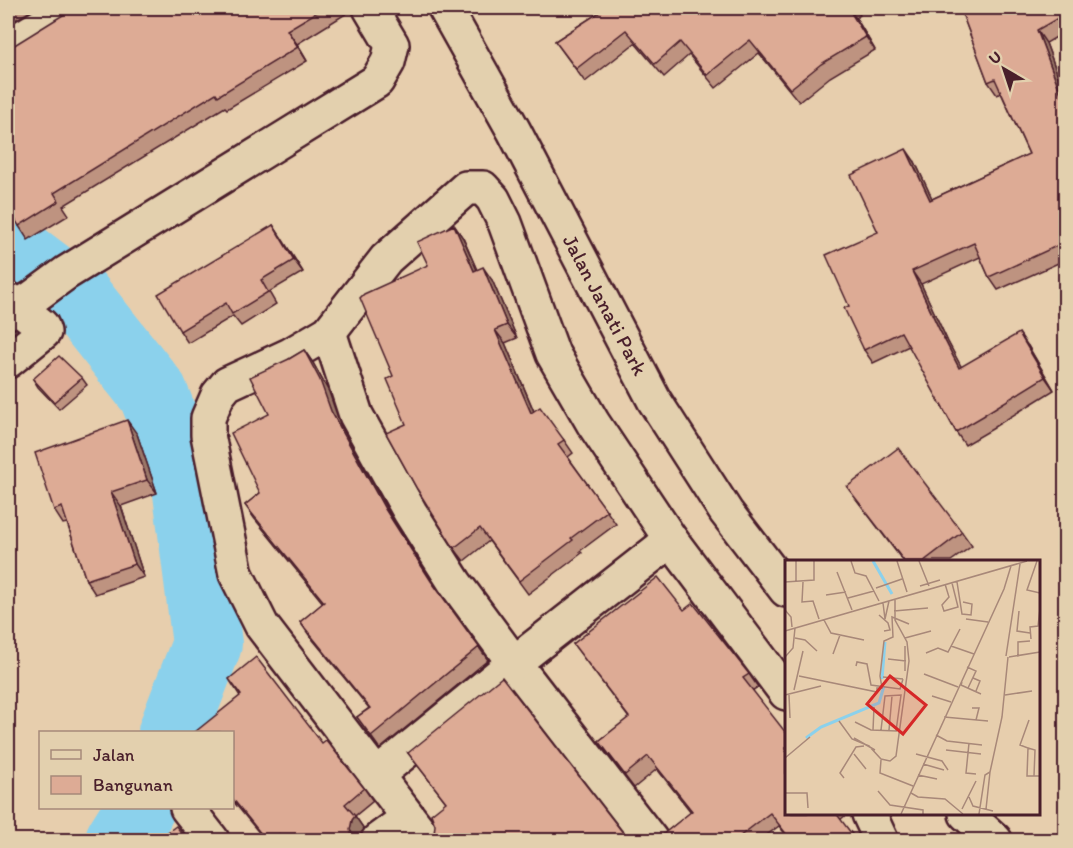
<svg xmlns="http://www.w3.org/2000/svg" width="1073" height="848" viewBox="0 0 1073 848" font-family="Itim,sans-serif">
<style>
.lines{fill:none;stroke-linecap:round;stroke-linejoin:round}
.river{stroke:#8bd1ec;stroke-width:70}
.minor-casing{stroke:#4a1f2b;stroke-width:38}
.minor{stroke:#e3d0ae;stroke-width:33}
.wall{fill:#be9380;stroke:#4a1f2b;stroke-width:1.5}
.shaded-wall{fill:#9b7868;stroke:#4a1f2b;stroke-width:1.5}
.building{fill:#ddab95;stroke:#4a1f2b;stroke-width:1.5}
.labels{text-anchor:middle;stroke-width:6;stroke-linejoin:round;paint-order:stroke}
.street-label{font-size:21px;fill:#4a1f2b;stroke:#e3d0ae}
.inset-river{fill:none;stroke:#8bd1ec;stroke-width:3}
.inset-road{fill:none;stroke:#a88879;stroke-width:1.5}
.view{fill:#d62828;fill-opacity:0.15;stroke:#d62828;stroke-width:3}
.inset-edge{fill:none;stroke:#4a1f2b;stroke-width:3}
</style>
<rect width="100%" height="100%" fill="#e7cead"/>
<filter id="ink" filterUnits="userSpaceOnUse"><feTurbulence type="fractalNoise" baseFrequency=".0167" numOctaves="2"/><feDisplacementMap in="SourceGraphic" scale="12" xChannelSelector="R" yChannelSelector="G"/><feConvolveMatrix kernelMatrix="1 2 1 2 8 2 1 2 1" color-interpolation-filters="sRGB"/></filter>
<g filter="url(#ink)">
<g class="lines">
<g class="river">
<path d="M8,245L77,297L153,393L186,477L207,644L173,732"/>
<path d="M120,840L140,808"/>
</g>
<g class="minor-casing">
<g id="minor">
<path d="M445,8L514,131L654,400L726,512L786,590"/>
<path d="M8,46L71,8"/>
<path d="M8,299L42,326L44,332L8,361"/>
<path d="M8,312L32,298L66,273L377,81L388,62L392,45L370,8"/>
<path d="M329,332L356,415L410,512L455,583L514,663L651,840"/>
<path d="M377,775L514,663L671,540"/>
<path d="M187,808L212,840"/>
<path d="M869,814L881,840"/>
<path d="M966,814L995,840"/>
<path d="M378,840L408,818"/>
<path d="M426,840L262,626L236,574L208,435V418L218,395L227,384L290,355L329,332L386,259L466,188H483L493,199L505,223L553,354L593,423L671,540L786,693"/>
</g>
</g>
<use href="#minor" class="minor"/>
</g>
<g class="wall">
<path d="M8,8H36L8,24Z"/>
<path d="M74,8H352V10L297,44L307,61L227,109L225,107L63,206L69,215L28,240L19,226L71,10Z"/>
<path d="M606,8H855L860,15L856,18L875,50L830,77L799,102L759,53L716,88L689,55L664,77L635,43L585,82L555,41Z"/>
<path d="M960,8H1065V32L1046,43L1065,94V260L998,290L989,277L980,257L921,284L948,342L961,367L1028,346L1054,390L994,427V428L965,445L956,432L909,346L873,363L864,350L849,306L878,232L915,162L932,199L1029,154L1001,93L997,95L988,82Z"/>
<path d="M273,225L303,272L269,292L276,304L241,326L233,316L188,343L180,331Z"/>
<path d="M454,225L463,238L477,270L492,280L517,338L505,343L534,411L564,440L573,453L568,457L616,524L580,551L582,553L528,594L489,541L464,561L454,548L406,424L393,376L428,265Z"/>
<path d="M304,350L313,363L329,392L340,424L394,522L437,589L488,660L380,749L357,717L369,708L309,635L300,622L323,603L254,518L245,505L260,493L289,359Z"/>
<path d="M82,378L87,385L59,409L38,387L33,379Z"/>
<path d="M137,434L157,493L121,506L144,577L95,594L86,580L67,523L63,524L54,510Z"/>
<path d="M847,487L962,532L972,546L951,561H903Z"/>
<path d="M684,610L749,674L758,687L753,690L786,813H848L840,820L857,840H790L779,826L760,840H656L691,812L657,769L634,788L608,754L599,741L629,718L573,644Z"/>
<path d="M229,679L322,743L364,788L373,801L355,816L364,829L361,833L360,840H265L232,800V732L240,696Z"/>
<path d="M408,753L627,838L434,834L446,802Z"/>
</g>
<g class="shaded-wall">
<path d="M848,8L856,18L875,50L866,37Z"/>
<path d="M287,30L297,44L307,61L298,47Z"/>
<path d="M1037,30L1046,43L1065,95L1062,96Z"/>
<path d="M906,149L915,162L939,213L930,200Z"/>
<path d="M273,225L281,237L303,272L294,260Z"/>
<path d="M454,225L463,238L483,284L474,271Z"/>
<path d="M483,267L492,280L517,338L507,325Z"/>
<path d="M912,271L921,284L948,342L969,381L959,368L939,329Z"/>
<path d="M495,330L505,343L540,426L531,413Z"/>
<path d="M1019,333L1028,346L1054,390L1045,377Z"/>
<path d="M304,350L313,363L329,392L340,424L394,522L440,594L385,509L331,411Z"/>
<path d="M127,420L137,434L157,493L147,480Z"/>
<path d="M111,492L121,506L144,577L135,564Z"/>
<path d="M355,816L364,829L361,833L360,840H356L350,830L352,820Z"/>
</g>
<g class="building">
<path d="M74,8H324L287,30L298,47L218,96L216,93L54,193L59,201L19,226L8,208V49L71,10Z"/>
<path d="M606,8H848L866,37L821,64L790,89L750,40L707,75L680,42L655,64L626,30L576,69L555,41Z"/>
<path d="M960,8H1065V14L1037,30L1062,96L1065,94V253L1061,244L989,277L974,243L912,271L939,329L959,368L1019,333L1045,377L985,414V415L956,432L901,332L864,350L844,308L849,306L826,255L878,232L851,175L906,149L930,200L1029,154L995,79L988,82Z"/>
<path d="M273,225L294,260L261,280L268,292L232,314L226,303L180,331L158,294Z"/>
<path d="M454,225L474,271L483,267L507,325L495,330L531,413L540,407L564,440L558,444L607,511L571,538L573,540L519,581L480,528L454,548L417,489L386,433L406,424L387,379L393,376L360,298L364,294L428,265L417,242Z"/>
<path d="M304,350L320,380L331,411L385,509L431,581L479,647L371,736L357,717L370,708L300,622L324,602L245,505L260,493L231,433L269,414L250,377L289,359Z"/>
<path d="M59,356L82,378L54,402L33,379Z"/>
<path d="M127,420L147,480L111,492L135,564L86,580L62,507L54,510L35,453Z"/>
<path d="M898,448L962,532L924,561H904L847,487Z"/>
<path d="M658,577L684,610L693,603L749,674L743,678L786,733V813H836L854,837L850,840H791L770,813L735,840H722L720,837L716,840H656L692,811L648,756L625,775L599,741L629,717L573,644Z"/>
<path d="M256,657L322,743L326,740L364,788L345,804L355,816L352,820L350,830L353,838L357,840H284L279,834L271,840H266L232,798V732H195L241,695L229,679Z"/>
<path d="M502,677L627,838L630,840H429L434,834L435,825L431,814L446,802L408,753Z"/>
<path d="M176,826L187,840H157Z"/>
<path d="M401,837L405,840H397Z"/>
</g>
</g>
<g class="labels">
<g class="street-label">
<text transform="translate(605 305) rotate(62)" y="7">Jalan Janati Park</text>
</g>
</g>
<g transform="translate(785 560)">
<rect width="255" height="255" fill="#e7cead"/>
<path class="inset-river" d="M88,1L107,34M97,119L100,82M21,178L36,167L94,143L99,126"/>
<path class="inset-road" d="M11,1V22M66,1L70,13L81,16L94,41M112,1L122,32M134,1L144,26M252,1L242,30L255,33M52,12L67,50M0,22L29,20V1M18,22L17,42L28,41L34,59M172,22L177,54L186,55L187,44L178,42M160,24L164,37L157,45L159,51L173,47L167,23M135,26L155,20M91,28L117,19M41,35L61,32M63,38L89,31M98,43L100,59L104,41M0,50L6,57L7,67M109,51L143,48M234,51L232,71L245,73M94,55L103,63L105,70L99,71M181,59L203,62M39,60L46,73L79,80M0,71L242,1M10,78L20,80L32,91M120,78L146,71M246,79L245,67L253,66L255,49M166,86L189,94M141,93L153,88L163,92L175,69M48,94L55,75M221,96L235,4M0,97L8,88L10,68M224,97L255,92M233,97V82L245,81M103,99L121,101M71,106L72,102L82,104L86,125L115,129L118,119M182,107L191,111L183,128M120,111V86M139,114L173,127M14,116L92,132V128H97L95,116L99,81L108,77L107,57L124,64M98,117L118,119M188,118L195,121L191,131M177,122L176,125L196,134M9,130L18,91M0,135L36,126M4,135L5,158M220,135L247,131M147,136L166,142M187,148H194L191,160M159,157L203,161M244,160L235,185L243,188L242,216H255M54,161L67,179L84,186L96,199L105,201L111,196L124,101L122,82L110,60V40M70,162L86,170L112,171M88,170L89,147M96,170L100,136L116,135L111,171M104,170L107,136M151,175L162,181L197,185M69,178L90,190M184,183L181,213L191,214M243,188L250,190L249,216M161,190L196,194M69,194L81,209M131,194L157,201L163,210M0,198L25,177M96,200L95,213L128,226M138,204L159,210M133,215L152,219M59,218L55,213L71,187L79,186M93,231L105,245L138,250V254M0,233H22L23,248M126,233L133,237L160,239L178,254M184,237L188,246L208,251M177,249L191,221M201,249L205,212M116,254L219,29L226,6M194,254L200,215L205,212L217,157L223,97"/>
<path class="view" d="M105,116L141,145L118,174L82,144Z"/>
<rect width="255" height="255" class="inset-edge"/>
</g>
<rect width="1073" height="848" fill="none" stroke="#e3d0ae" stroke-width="30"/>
<rect x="15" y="15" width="1043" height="818" fill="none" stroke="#4a1f2b" stroke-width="2" filter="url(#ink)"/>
<rect x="39" y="731" width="195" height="78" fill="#e3d0ae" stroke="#a6897a" stroke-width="1.5"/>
<rect x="51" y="750" width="30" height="9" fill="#e3d0ae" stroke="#a6897a" stroke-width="1.5"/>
<text x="93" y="761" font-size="18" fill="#4a1f2b">Jalan</text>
<rect x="51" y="776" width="30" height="18" fill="#ddab95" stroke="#a6897a" stroke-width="1.5"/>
<text x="93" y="791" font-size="18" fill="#4a1f2b">Bangunan</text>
<g transform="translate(1004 69) rotate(321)" stroke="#e3d0ae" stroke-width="4.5" paint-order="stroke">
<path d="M0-4.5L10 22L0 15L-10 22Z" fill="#4a1f2b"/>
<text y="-9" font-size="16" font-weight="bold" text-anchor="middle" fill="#4a1f2b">U</text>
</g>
</svg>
